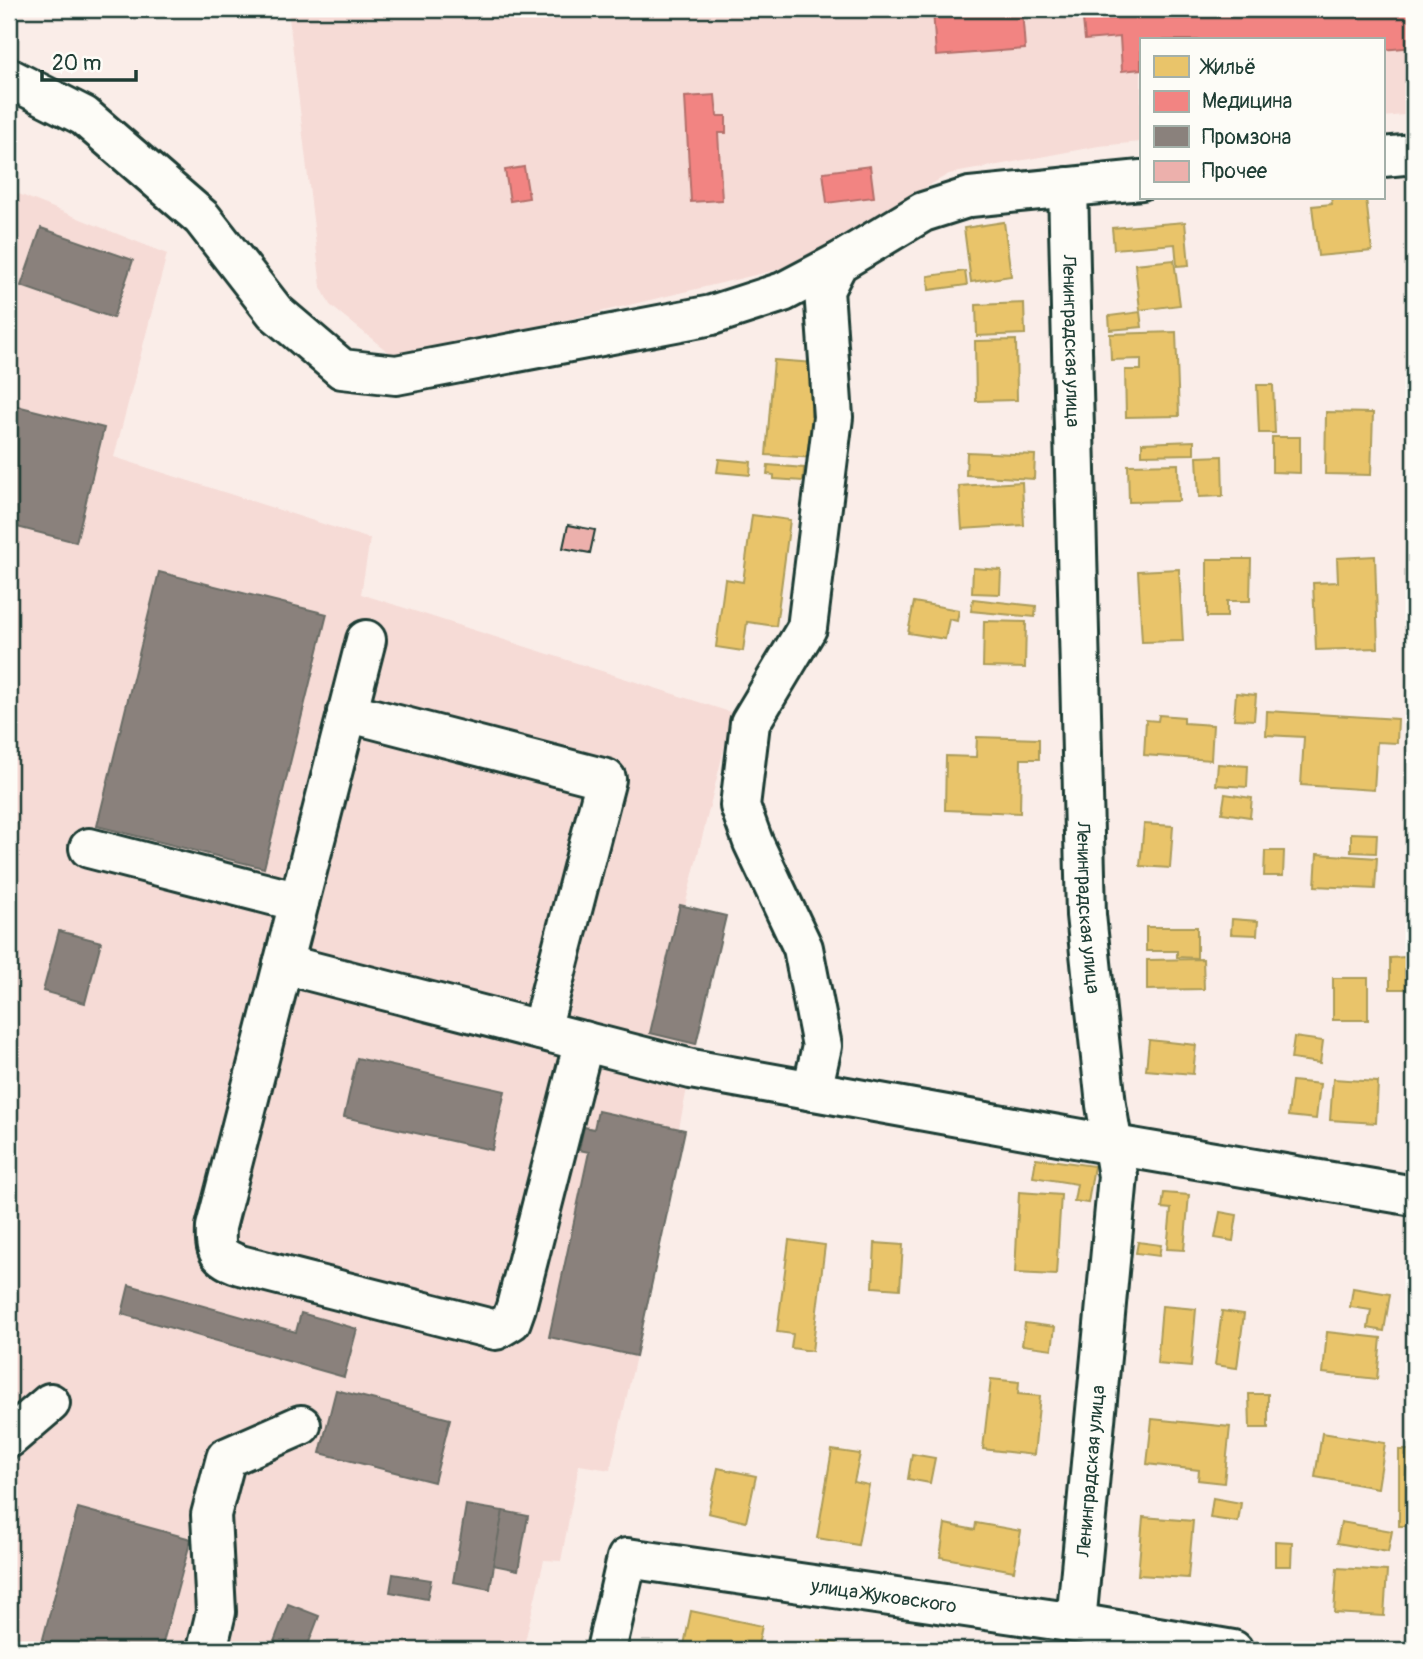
<svg xmlns="http://www.w3.org/2000/svg" width="1423" height="1659" viewBox="0 0 1423 1659" font-family="Pangolin,sans-serif">
<style>
.built{fill:#f6dbd6}
.homes{fill:#e9c46a;stroke:#ac9c5a;stroke-width:2}
.health{fill:#f28482;stroke:#b36f6b;stroke-width:2}
.industry{fill:#8a817c;stroke:#6a6d66;stroke-width:2}
.building{fill:#ecb0ac;stroke:#1f3d34;stroke-width:2}
.lines{fill:none;stroke-linecap:round;stroke-linejoin:round}
.minor-casing{stroke:#1f3d34;stroke-width:44}
.minor{stroke:#fdfcf7;stroke-width:38}
.labels{text-anchor:middle;stroke-width:7;stroke-linejoin:round;paint-order:stroke}
.street-label{font-size:19px;fill:#1f3d34;stroke:#fdfcf7}
</style>
<rect width="100%" height="100%" fill="#faede8"/>
<filter id="ink" filterUnits="userSpaceOnUse"><feTurbulence type="fractalNoise" baseFrequency=".0143" numOctaves="2"/><feDisplacementMap in="SourceGraphic" scale="14" xChannelSelector="R" yChannelSelector="G"/><feConvolveMatrix kernelMatrix="1 2 1 2 8 2 1 2 1" color-interpolation-filters="sRGB"/></filter>
<g filter="url(#ink)">
<g class="built">
<path d="M288,9H1414V114L1383,117V40H1141V142L1099,146L949,174L785,268L398,360L330,305L321,287Z"/>
<path d="M9,190L167,254L114,457L370,539L361,594L733,713L685,906L726,916L696,1044L679,1128L685,1130L636,1356L610,1470L579,1465L561,1561L544,1560L523,1650H9Z"/>
</g>
<g class="homes">
<path d="M1331,198H1366L1372,251L1318,256L1312,206L1332,204Z"/>
<path d="M1004,222L1011,276L971,282L964,228Z"/>
<path d="M1185,222L1189,265L1177,266L1175,244L1114,249L1112,228Z"/>
<path d="M1174,260L1180,305L1140,310L1135,264Z"/>
<path d="M965,271L967,285L929,290L928,276Z"/>
<path d="M1024,303L1025,334L977,336L976,305Z"/>
<path d="M1140,312L1142,327L1110,330L1109,316Z"/>
<path d="M1176,332L1179,416L1126,417L1125,370H1141V359L1111,360L1110,334Z"/>
<path d="M1016,340L1017,400L976,401L975,341Z"/>
<path d="M774,360L815,363L811,415H821L817,458L766,455Z"/>
<path d="M1257,385H1273L1275,433H1259Z"/>
<path d="M1326,412L1373,413L1371,475L1325,474Z"/>
<path d="M1272,437H1300V473L1272,472Z"/>
<path d="M1194,441V454L1142,455V443Z"/>
<path d="M967,452L1035,455L1034,479L966,475Z"/>
<path d="M1222,456L1223,496L1199,497L1197,457Z"/>
<path d="M719,459L751,462L750,475L717,472Z"/>
<path d="M1178,464L1179,501L1129,502L1128,465Z"/>
<path d="M768,465L804,468L803,481L774,479V475L767,474Z"/>
<path d="M1022,482L1024,525L962,529L959,486Z"/>
<path d="M752,515L790,520L776,626L747,622L743,651L716,647L725,579L743,582Z"/>
<path d="M1375,556L1378,648L1316,650L1313,583L1338,582L1337,558Z"/>
<path d="M1207,559H1251L1250,601H1227V617H1207Z"/>
<path d="M973,568L1001,570L1000,594L972,593Z"/>
<path d="M1179,569L1183,641L1142,642L1138,571Z"/>
<path d="M973,599L1036,606L1035,617L971,611Z"/>
<path d="M914,602L959,610L957,621L949,619L945,639L908,633Z"/>
<path d="M984,621L1026,622L1025,668L983,667Z"/>
<path d="M1236,693L1256,695L1254,720L1234,719Z"/>
<path d="M1267,711L1398,719L1397,743L1377,742L1374,790L1301,785L1304,737L1266,735Z"/>
<path d="M1159,715L1184,717V723L1213,725L1211,760L1144,755L1146,720L1158,721Z"/>
<path d="M977,737L1039,739V759H1021L1020,813L945,810L946,756L976,757Z"/>
<path d="M1218,764L1248,766L1247,787L1216,785Z"/>
<path d="M1225,794L1252,798L1250,817L1222,813Z"/>
<path d="M1144,824L1173,826L1170,868L1140,866Z"/>
<path d="M1351,833L1377,834L1376,853L1351,852Z"/>
<path d="M1265,851H1284L1283,876H1264Z"/>
<path d="M1317,854L1377,858L1375,889L1315,886Z"/>
<path d="M1232,919L1258,921L1257,935L1231,934Z"/>
<path d="M1146,927H1197V958L1177,957V951H1146Z"/>
<path d="M1405,957L1406,989H1390V958Z"/>
<path d="M1203,959L1204,989L1147,990V960Z"/>
<rect x="1333" y="978" width="35" height="42"/>
<path d="M1294,1037L1323,1041L1320,1063L1291,1059Z"/>
<path d="M1149,1040L1196,1045L1193,1074L1146,1070Z"/>
<path d="M1333,1079L1378,1082L1376,1123L1330,1120Z"/>
<path d="M1292,1081L1320,1084L1316,1119L1288,1116Z"/>
<path d="M1036,1158L1094,1166L1088,1203L1074,1201L1077,1184L1033,1177Z"/>
<path d="M1019,1192L1061,1195L1056,1275L1015,1273Z"/>
<path d="M1164,1193L1189,1195L1184,1250L1167,1249L1171,1209L1162,1208Z"/>
<path d="M1220,1212L1237,1215L1233,1241L1215,1238Z"/>
<path d="M789,1240L825,1245L812,1351L791,1348L793,1334L777,1332Z"/>
<path d="M1138,1242L1161,1245L1159,1256L1136,1253Z"/>
<path d="M875,1243L903,1245L900,1289L873,1287Z"/>
<path d="M1353,1288L1390,1294L1384,1331L1368,1328L1371,1310L1350,1307Z"/>
<path d="M1162,1306L1196,1309L1191,1367L1157,1364Z"/>
<path d="M1222,1311L1244,1314L1237,1368L1215,1365Z"/>
<path d="M1025,1323L1055,1327L1052,1349L1022,1345Z"/>
<path d="M1327,1332L1381,1338L1377,1379L1323,1373Z"/>
<path d="M991,1379L1019,1382L1018,1394L1040,1396L1034,1455L983,1449Z"/>
<path d="M1249,1394H1268V1428H1250Z"/>
<path d="M1152,1419L1230,1427L1224,1483L1198,1480L1199,1470L1147,1464Z"/>
<path d="M1322,1433L1385,1443L1378,1488L1315,1477Z"/>
<path d="M832,1450L860,1454L854,1482L869,1485L858,1545L817,1538Z"/>
<rect x="1399" y="1450" width="15" height="76"/>
<path d="M912,1454L935,1458L930,1483L908,1479Z"/>
<path d="M718,1468L756,1476L746,1522L708,1513Z"/>
<path d="M1213,1498L1241,1503L1238,1522L1210,1518Z"/>
<path d="M1143,1517L1193,1521L1188,1578L1138,1575Z"/>
<path d="M1341,1522L1392,1531L1388,1552L1337,1543Z"/>
<path d="M976,1523L1021,1531L1014,1571L940,1557L945,1524L975,1530Z"/>
<path d="M1275,1541L1292,1542L1291,1566H1275Z"/>
<path d="M1337,1568L1387,1571L1384,1616L1334,1613Z"/>
<path d="M691,1611L762,1626L757,1650H683Z"/>
<path d="M818,1640L836,1643L835,1650H817Z"/>
</g>
<g class="health">
<path d="M933,9H1022L1025,49L936,56Z"/>
<path d="M1082,9H1414V47L1383,50V40H1141V69L1122,71L1120,37L1085,40Z"/>
<path d="M715,95L717,116H726V133H718L722,200L691,202L685,97Z"/>
<path d="M870,166L874,197L827,203L823,172Z"/>
<path d="M524,167L529,198L510,201L505,170Z"/>
</g>
<g class="industry">
<path d="M41,228L133,260L113,318L21,286Z"/>
<path d="M9,404L104,428L76,542L9,525Z"/>
<path d="M159,572L327,614L264,868L97,826Z"/>
<path d="M680,905L726,916L696,1044L650,1033Z"/>
<path d="M59,931L101,942L85,1003L43,991Z"/>
<path d="M357,1058L505,1091L492,1150L344,1117Z"/>
<path d="M598,1111L685,1130L636,1356L549,1337L589,1152L579,1150L584,1127L594,1129Z"/>
<path d="M129,1285L296,1332L301,1313L357,1329L344,1377L122,1314Z"/>
<path d="M336,1390L450,1419L434,1482L320,1453Z"/>
<path d="M466,1505L503,1511L490,1589L453,1582Z"/>
<path d="M78,1508L191,1539L161,1650H40Z"/>
<path d="M503,1511L528,1516L518,1570L493,1565Z"/>
<path d="M393,1574L431,1580L427,1599L390,1592Z"/>
<path d="M288,1604L319,1616L306,1650H271Z"/>
</g>
<path class="building" d="M568,525L595,530L590,553L563,548Z"/>
<g class="lines">
<g class="minor-casing">
<g id="minor">
<path d="M9,78L84,116L202,218L275,312L342,369L396,375L712,315L783,292L838,263"/>
<path d="M1383,157L1414,154"/>
<path id="s1" d="M1068,187L1086,915L1106,1105L1118,1176L1076,1623"/>
<path d="M366,640L216,1227C215,1251 217,1257 240,1265L496,1330L511,1321L516,1307L584,1041"/>
<path d="M347,712L606,779L541,1030"/>
<path d="M89,848L299,902"/>
<path d="M283,964L691,1069L1114,1145L1414,1196"/>
<path d="M812,1091L822,1046L803,948L753,842L740,806L750,723L807,628L833,417L824,290L838,263L923,212L970,197L1141,180"/>
<path d="M9,1438L50,1403"/>
<path d="M207,1650L216,1612L211,1515L226,1458L301,1425"/>
<path id="s2" d="M606,1650L627,1558L1076,1623L1233,1650"/>
</g>
</g>
<use href="#minor" class="minor"/>
</g>
</g>
<g class="labels">
<g class="street-label">
<text dy="7" stroke="none"><textPath href="#s1" startOffset="154">Ленинградская улица</textPath></text>
<text dy="7" stroke="none"><textPath href="#s1" startOffset="721">Ленинградская улица</textPath></text>
<text transform="translate(1090 1471) rotate(-85)" y="7">Ленинградская улица</text>
<text dy="7" stroke="none"><textPath href="#s2" startOffset="354">улица Жуковского</textPath></text>
</g>
</g>
<rect width="1423" height="1659" fill="none" stroke="#fdfcf7" stroke-width="35"/>
<rect x="18" y="18" width="1388" height="1624" fill="none" stroke="#1f3d34" stroke-width="2.5" filter="url(#ink)"/>
<rect x="1140" y="38" width="245" height="161" fill="#fdfcf7" stroke="#a4b0a9" stroke-width="2"/>
<rect x="1154" y="56" width="35" height="21" fill="#e9c46a" stroke="#a4b0a9" stroke-width="2"/>
<text x="1202" y="74" font-size="21" fill="#1f3d34">Жильё</text>
<rect x="1154" y="91" width="35" height="21" fill="#f28482" stroke="#a4b0a9" stroke-width="2"/>
<text x="1202" y="108" font-size="21" fill="#1f3d34">Медицина</text>
<rect x="1154" y="126" width="35" height="21" fill="#8a817c" stroke="#a4b0a9" stroke-width="2"/>
<text x="1202" y="144" font-size="21" fill="#1f3d34">Промзона</text>
<rect x="1154" y="161" width="35" height="21" fill="#ecb0ac" stroke="#a4b0a9" stroke-width="2"/>
<text x="1202" y="178" font-size="21" fill="#1f3d34">Прочее</text>
<path d="M42 70v10h94v-10" fill="none" stroke="#1f3d34" stroke-width="3.5"/>
<text x="52" y="70" font-size="21" fill="#1f3d34" stroke="#fdfcf7" stroke-width="5" paint-order="stroke">20 m</text>
</svg>
